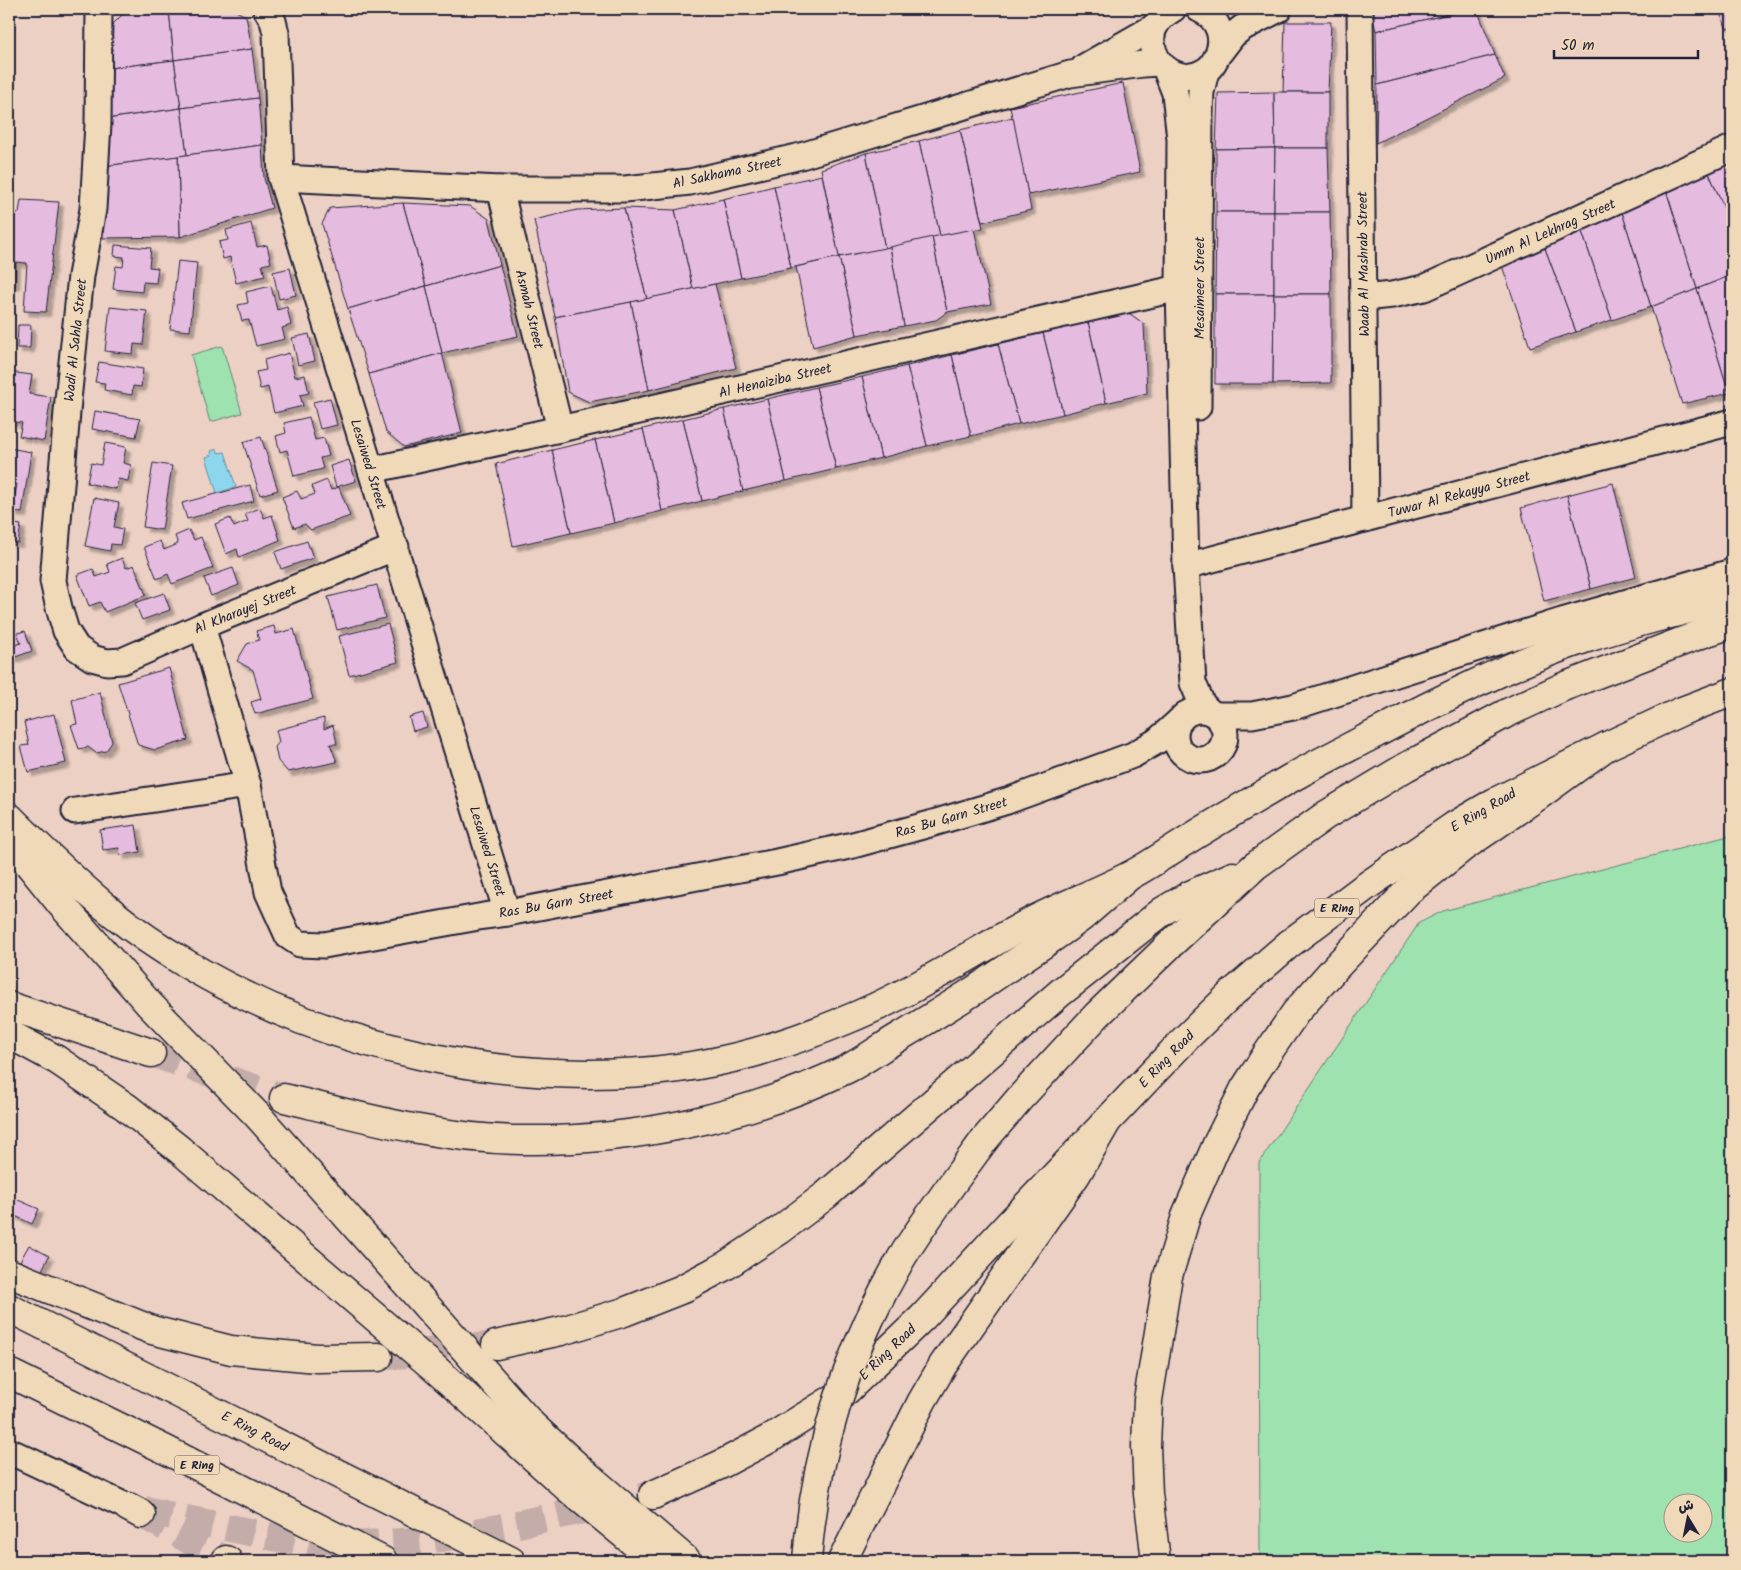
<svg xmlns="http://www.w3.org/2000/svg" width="1741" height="1570" viewBox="0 0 1741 1570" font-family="Kalam,'Playpen Sans Arabic',sans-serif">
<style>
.green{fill:#9ee3af;stroke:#608275;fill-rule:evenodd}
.water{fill:#8dd7ee;stroke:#628fa6}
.building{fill:#e6bbe0;stroke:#22223b;filter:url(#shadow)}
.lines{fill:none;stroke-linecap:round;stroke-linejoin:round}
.major-tunnel{stroke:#c4ada9;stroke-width:28;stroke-dasharray:28 14;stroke-linecap:butt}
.highway-tunnel{stroke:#c4ada9;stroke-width:28;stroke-dasharray:28 14;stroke-linecap:butt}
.minor-casing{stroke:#22223b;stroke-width:29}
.major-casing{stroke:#22223b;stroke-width:31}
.highway-casing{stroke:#22223b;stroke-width:31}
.minor{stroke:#efd9b8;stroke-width:25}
.major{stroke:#efd9b8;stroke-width:28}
.highway{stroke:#efd9b8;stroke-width:28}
.highway-bridge-casing{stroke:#22223b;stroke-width:31;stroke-linecap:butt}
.highway-bridge{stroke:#efd9b8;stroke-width:28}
.labels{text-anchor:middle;stroke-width:4;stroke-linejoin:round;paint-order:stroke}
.shield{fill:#efd9b8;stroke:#605960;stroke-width:1}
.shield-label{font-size:12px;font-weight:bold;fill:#22223b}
.street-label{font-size:14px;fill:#22223b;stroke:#efd9b8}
</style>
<defs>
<filter id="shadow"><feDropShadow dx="4.5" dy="4.5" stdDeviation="1" flood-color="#0004"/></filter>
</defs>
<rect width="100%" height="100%" fill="#ecd0c4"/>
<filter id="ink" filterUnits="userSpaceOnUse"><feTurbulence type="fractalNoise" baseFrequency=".02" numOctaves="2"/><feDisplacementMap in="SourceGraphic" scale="10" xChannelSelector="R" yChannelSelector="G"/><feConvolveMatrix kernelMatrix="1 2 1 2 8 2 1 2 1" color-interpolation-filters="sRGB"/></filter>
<g filter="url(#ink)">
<g class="green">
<path d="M222,346L242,413L210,422L191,355Z"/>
<path d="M1732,835V1561H1260L1259,1163L1419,923L1443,911ZM1674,1502H1704V1532H1674Z"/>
</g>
<path class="water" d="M217,449L218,453L225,452L236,487L217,493L206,457L212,455L211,451Z"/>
<g class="building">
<path d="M128,9H169L174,60L110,68V27Z"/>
<path d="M169,9H232L246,16L252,49L174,60Z"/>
<path d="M1371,9H1471L1376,31Z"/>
<path d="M1471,9H1477L1495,55L1377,85L1376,31Z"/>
<path d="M1718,9H1732V27L1727,29Z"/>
<path d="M1285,22H1331L1328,92H1283Z"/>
<path d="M252,49L258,98L181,108L174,60Z"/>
<path d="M1495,55L1505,78L1376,143L1377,85Z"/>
<path d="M174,60L181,108L107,119L110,68Z"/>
<path d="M1123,83L1140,172L1028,195L1010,107Z"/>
<path d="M1274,92L1275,148L1216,149L1218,93Z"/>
<path d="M1274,92H1328V148H1275Z"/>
<path d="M258,98L262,145L187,155L181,108Z"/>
<path d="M181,108L187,155L105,166L107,119Z"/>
<path d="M1013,117L1031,210L982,222L960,130Z"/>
<path d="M960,130L983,228L940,236L919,141Z"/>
<path d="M919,141L940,236L885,249L866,153Z"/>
<path d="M262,145L264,178L272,208L180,237L178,156Z"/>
<path d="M1275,148L1274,212H1216V149Z"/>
<path d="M1275,148H1328L1330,212H1274Z"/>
<path d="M866,153L885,249L839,257L821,169Z"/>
<path d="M178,156L180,237L103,238L105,166Z"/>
<path d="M1732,160V226L1708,171Z"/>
<path d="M1708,171L1732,226V275L1697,289L1666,190Z"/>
<path d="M822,175L839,257L791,268L774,186Z"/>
<path d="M774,186L791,268L741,278L723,199Z"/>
<path d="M1666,190L1697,289L1651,307L1621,209Z"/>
<path d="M723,199L741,278L693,289L675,210Z"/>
<path d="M21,200L59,202L46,312L24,311L27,263L16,262L15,285H9V212L19,213Z"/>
<path d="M403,203L426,286L348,309L322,224L330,208Z"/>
<path d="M403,203L470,206L489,219L500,265L426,286Z"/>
<path d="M624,208L647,299L555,317L534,220L577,210Z"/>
<path d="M624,208L675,210L693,289L647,299Z"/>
<path d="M1621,209L1651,307L1612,320L1580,226Z"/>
<path d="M1216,212H1274V294H1215Z"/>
<path d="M1274,212H1330L1331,294H1274Z"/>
<path d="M251,223L257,247L267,245L271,263L262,265L265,276L236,283L230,257L223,259L219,242L228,240L226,230Z"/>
<path d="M1580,226L1612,320L1576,332L1543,243Z"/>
<path d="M974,229L991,304L947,312L932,237Z"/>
<path d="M932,237L947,312L936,320L904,326L890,247Z"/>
<path d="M1543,243L1576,332L1530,347L1501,263Z"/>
<path d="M115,245L151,248L149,267L158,268L156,283L143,282L142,292L113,289L116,266L123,267L124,257L114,256Z"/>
<path d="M890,247L904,326L857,335L839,257Z"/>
<path d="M839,257L857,335L813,347L796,267Z"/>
<path d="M178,261L197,263L190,331L170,329Z"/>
<path d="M500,265L518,336L442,353L426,286Z"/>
<path d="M290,268L296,295L279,299L273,272Z"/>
<path d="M1732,275V392L1729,393L1697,289Z"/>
<path d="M715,284L736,368L649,390L631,302Z"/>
<path d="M271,286L277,310L287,307L291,325L282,328L285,339L256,346L249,320L242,321L238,305L248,303L246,292Z"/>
<path d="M426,286L442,353L369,374L348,309Z"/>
<path d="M1697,289L1729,393L1682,404L1651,307Z"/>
<path d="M1215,294H1274L1273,384H1215Z"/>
<path d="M1274,294H1331V383L1273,384Z"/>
<path d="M631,302L649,390L589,402L568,392L555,317Z"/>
<path d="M110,307L147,311L143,345L134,344L133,354L105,351Z"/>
<path d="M1129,313L1144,324L1147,393L1106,403L1088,322Z"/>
<path d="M1088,322L1106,403L1063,414L1043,333Z"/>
<path d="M18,325H31L30,348H17Z"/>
<path d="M1043,333L1063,414L1019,424L998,344Z"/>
<path d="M309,334L315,361L298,365L292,338Z"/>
<path d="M998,344L1019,424L971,436L952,355Z"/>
<path d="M289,353L295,377L305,375L309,393L300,395L303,406L274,413L268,387L260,389L256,372L266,370L264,360Z"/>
<path d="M442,353L462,433L404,447L386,432L369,374Z"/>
<path d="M952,355L971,436L927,446L907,366Z"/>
<path d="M99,362L143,369L141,387L133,386L132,395L104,390L105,383L95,382Z"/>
<path d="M907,366L927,446L881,458L862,377Z"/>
<path d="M9,372L32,375L29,394L51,397L44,441L19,436L22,423L9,421Z"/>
<path d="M862,377L881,458L836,469L816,387Z"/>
<path d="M816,387L836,469L786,481L767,399Z"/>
<path d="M330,398L337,425L320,429L313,402Z"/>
<path d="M767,399L786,481L743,491L724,409Z"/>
<path d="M724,409L743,491L702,501L683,419Z"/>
<path d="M95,411L140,419L136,437L92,429Z"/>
<path d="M309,417L315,440L324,438L329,456L320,458L323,469L294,476L287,450L280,452L276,436L286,433L284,423Z"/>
<path d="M683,419L702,501L662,511L643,429Z"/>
<path d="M643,429L662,511L614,523L595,440Z"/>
<path d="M261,437L278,490L260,495L243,442Z"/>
<path d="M595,440L614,523L571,533L552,450Z"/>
<path d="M105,443L126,447L123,463L131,465L128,481L118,479L116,489L87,483L91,463L101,465Z"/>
<path d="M9,448L31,452L22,513L12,512L17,484L9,483Z"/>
<path d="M552,450L571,533L513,546L496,464Z"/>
<path d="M349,460L356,481L336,487L330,466Z"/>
<path d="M153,463L172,466L162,530L143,527Z"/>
<path d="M327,480L331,490L339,487L350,516L311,530L305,524L294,528L282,497L297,491L301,499L315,494L312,486Z"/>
<path d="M1613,483L1636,577L1591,589L1567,495Z"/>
<path d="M250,485L254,501L187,519L182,503Z"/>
<path d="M1567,495L1591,589L1544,601L1521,508Z"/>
<path d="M94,498L119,503L114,527L123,529L120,545L111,544L110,551L85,546Z"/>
<path d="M260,508L264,518L272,515L280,540L239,557L237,549L226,554L215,524L230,518L234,527L248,521L245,514Z"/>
<path d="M9,523L21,525L18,543L9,542Z"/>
<path d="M189,530L194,540L201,537L213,568L172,584L168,574L157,579L144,547L160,541L164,550L178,544L175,536Z"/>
<path d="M307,541L313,558L281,569L275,552Z"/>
<path d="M122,558L126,568L134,565L146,595L105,612L100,602L89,606L77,575L93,569L96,577L110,572L107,564Z"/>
<path d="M233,568L239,585L211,596L204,578Z"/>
<path d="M377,585L385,618L337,630L328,597Z"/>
<path d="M164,593L170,610L142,620L135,603Z"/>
<path d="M388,624L398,662L349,675L339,636Z"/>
<path d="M274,626L276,634L294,629L313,699L255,714L251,702L261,699L253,670L237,661L247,644L259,640L256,631Z"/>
<path d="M25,631L32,651L10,659L9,647L21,643L17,633Z"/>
<path d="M169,668L188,740L155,750L138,745L118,683Z"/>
<path d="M100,692L112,742L106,751L96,753L88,747L79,749L71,725L77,724L72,700Z"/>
<path d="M423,713L427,727L413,731L409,717Z"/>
<path d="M54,714L66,763L28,772L21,746L29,745L24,722Z"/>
<path d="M324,718V729L333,725L337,744H330L337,762L288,772L278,761L275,747L279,742L276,730Z"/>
<path d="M136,825L140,852L120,855L119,848L103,850L100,830Z"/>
<path d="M9,1196L39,1209L32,1224L9,1213Z"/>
<path d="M29,1245L49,1256L41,1272L20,1261Z"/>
<path d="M1727,1248H1732V1277Z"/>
<path d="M107,1554L108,1561H76V1557Z"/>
</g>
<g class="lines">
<path class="major-tunnel" d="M144,1510L311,1545L366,1544L430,1540L504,1527L653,1495"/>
<g class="highway-tunnel">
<path d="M151,1053L284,1098"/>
<path d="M378,1357L496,1345"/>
<path d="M141,1514L226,1560"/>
</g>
<g class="minor-casing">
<g id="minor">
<path d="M99,9L98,124L93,209L81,276L68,400L53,581L59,608L66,631L77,648L92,658L107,662L122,661L202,626L396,547"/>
<path d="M266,9L273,21L276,33L281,178L507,913"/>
<path d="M1173,9C1161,16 1150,27 1152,42C1154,68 1182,86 1205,71C1209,69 1213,64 1215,60C1227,40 1219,18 1199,9"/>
<path d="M1360,9L1365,519"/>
<path d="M1220,52L1233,35L1242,28L1279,9"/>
<path d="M1084,67L1154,27"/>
<path d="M1166,70L1175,93L1180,139L1179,288L1186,566L1193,683L1202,704L1209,711"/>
<path d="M281,178L500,189H625L690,182L801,156L1070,74L1143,64L1159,63"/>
<path d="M500,189L560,429"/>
<path d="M1363,298L1392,295L1424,288L1732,148"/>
<path d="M1198,407L1200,113L1201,92L1206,71"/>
<path d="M371,470L560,429L1179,288L1199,289"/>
<path d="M1186,566L1732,422"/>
<path d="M202,626L248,785L268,892L288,936L300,944L324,945L484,916L507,913L777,862L853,845L930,824L1007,801L1133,755L1157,741L1178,722"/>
<circle cx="1200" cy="735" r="25"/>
<path d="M1217,715H1252L1293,707L1562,621L1732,572"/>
<path d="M75,811L248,785"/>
<path d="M9,1451L128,1507"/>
</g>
</g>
<g class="major-casing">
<g id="major">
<path d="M9,817C42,850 77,884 114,914C136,932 160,948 185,963C262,1009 337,1037 424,1056C531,1079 650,1082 756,1052C786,1043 817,1032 846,1020C911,994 970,954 1032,921C1063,905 1096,893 1127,877C1147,867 1165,854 1184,842C1219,820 1255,799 1291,778C1316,764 1342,751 1367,738C1437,701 1509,665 1584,639C1633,623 1683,610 1732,599"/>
<path d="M653,1495L720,1465L769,1439L846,1391L923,1317L1009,1224L1185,1039L1229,996L1289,944L1365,887L1454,826L1495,802L1607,746L1682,711L1732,692"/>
</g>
</g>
<g class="highway-casing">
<g id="highway">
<path d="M9,834L24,858L61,904L150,1005L258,1116L532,1425L582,1471L687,1561"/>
<path d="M9,1006L151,1053"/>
<path d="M9,1034L57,1060L126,1107L180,1150L431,1365L569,1489L650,1556L660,1561"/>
<path d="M284,1098C362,1117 440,1139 520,1140C633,1142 745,1118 847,1069C863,1061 878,1050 894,1040C924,1022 954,1004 984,984C1017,961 1051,940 1083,916C1098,903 1113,890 1128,877"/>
<path d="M985,1139L1020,1098L1097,1015L1175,940L1255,866L1326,815L1406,767L1505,714L1563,687L1704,633L1732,624"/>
<path d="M9,1273L152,1330L231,1350L317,1358L378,1357"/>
<path d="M9,1308L511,1561"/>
<path d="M496,1345L561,1331L624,1312L680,1290L725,1266L780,1230L826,1195L1061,992L1163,911L1190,895L1233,876"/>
<path d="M9,1373L164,1449L383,1561"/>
<path d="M128,1507L141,1514"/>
<path d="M226,1560L228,1561"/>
<path d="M842,1561L922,1401L943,1365L1076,1175L1106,1123"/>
<path d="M1156,1561L1148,1494L1146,1446L1148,1400L1168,1276L1187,1213L1217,1144L1245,1088L1267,1054L1296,1012L1335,968L1408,891L1462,848L1538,796L1607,746"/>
</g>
</g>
<use href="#minor" class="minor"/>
<use href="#major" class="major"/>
<use href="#highway" class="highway"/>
<g class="highway-bridge-casing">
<path id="highway-bridge" d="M807,1561C814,1465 839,1376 884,1290C891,1278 897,1265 904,1254C929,1214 957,1177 985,1139"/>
</g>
<use href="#highway-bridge" class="highway-bridge"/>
</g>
</g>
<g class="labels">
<g class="shield">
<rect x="1314.5" y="898.5" width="45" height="19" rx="4"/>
<rect x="174.5" y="1455.5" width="45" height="19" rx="4"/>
</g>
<g class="shield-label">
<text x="1337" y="912">E Ring</text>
<text x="197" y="1469">E Ring</text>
</g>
<g class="street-label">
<text transform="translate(727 172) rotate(-12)" y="5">Al Sakhama Street</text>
<text transform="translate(1550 231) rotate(-24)" y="5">Umm Al Lekhrag Street</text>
<text transform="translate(1363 264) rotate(-91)" y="5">Waab Al Mashrab Street</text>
<text transform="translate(1199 288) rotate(-90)" y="5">Mesaimeer Street</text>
<text transform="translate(530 309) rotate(76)" y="5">Asmah Street</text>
<text transform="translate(75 340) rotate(-84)" y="5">Wadi Al Sahla Street</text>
<text transform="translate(775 380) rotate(-13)" y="5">Al Henaiziba Street</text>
<text transform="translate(369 464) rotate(73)" y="5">Lesaiwed Street</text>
<text transform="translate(1459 494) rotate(-15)" y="5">Tuwar Al Rekayya Street</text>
<text transform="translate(245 609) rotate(-22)" y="5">Al Kharayej Street</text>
<text transform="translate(1483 810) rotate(-30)" y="5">E Ring Road</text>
<text transform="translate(951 817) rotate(-16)" y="5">Ras Bu Garn Street</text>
<text transform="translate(488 851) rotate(73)" y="5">Lesaiwed Street</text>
<text transform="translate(556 903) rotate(-10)" y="5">Ras Bu Garn Street</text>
<text transform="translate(1166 1059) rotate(-46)" y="5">E Ring Road</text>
<text transform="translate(887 1352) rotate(-44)" y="5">E Ring Road</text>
<text transform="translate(255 1431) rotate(27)" y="5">E Ring Road</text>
</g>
</g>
<rect width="1741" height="1570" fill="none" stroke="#efd9b8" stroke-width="30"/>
<rect x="15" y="15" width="1711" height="1540" fill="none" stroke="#22223b" stroke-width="2" filter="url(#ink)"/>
<g transform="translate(1688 1518) rotate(350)"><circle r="24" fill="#efd9b8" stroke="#9d9086"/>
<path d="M0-4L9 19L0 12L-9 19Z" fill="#22223b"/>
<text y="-8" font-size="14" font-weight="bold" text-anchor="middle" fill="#22223b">ش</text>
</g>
<path d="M1554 50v8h144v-8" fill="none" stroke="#22223b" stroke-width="2.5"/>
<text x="1561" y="50" font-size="15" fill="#22223b" stroke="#efd9b8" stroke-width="4" paint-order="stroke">50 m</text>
</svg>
